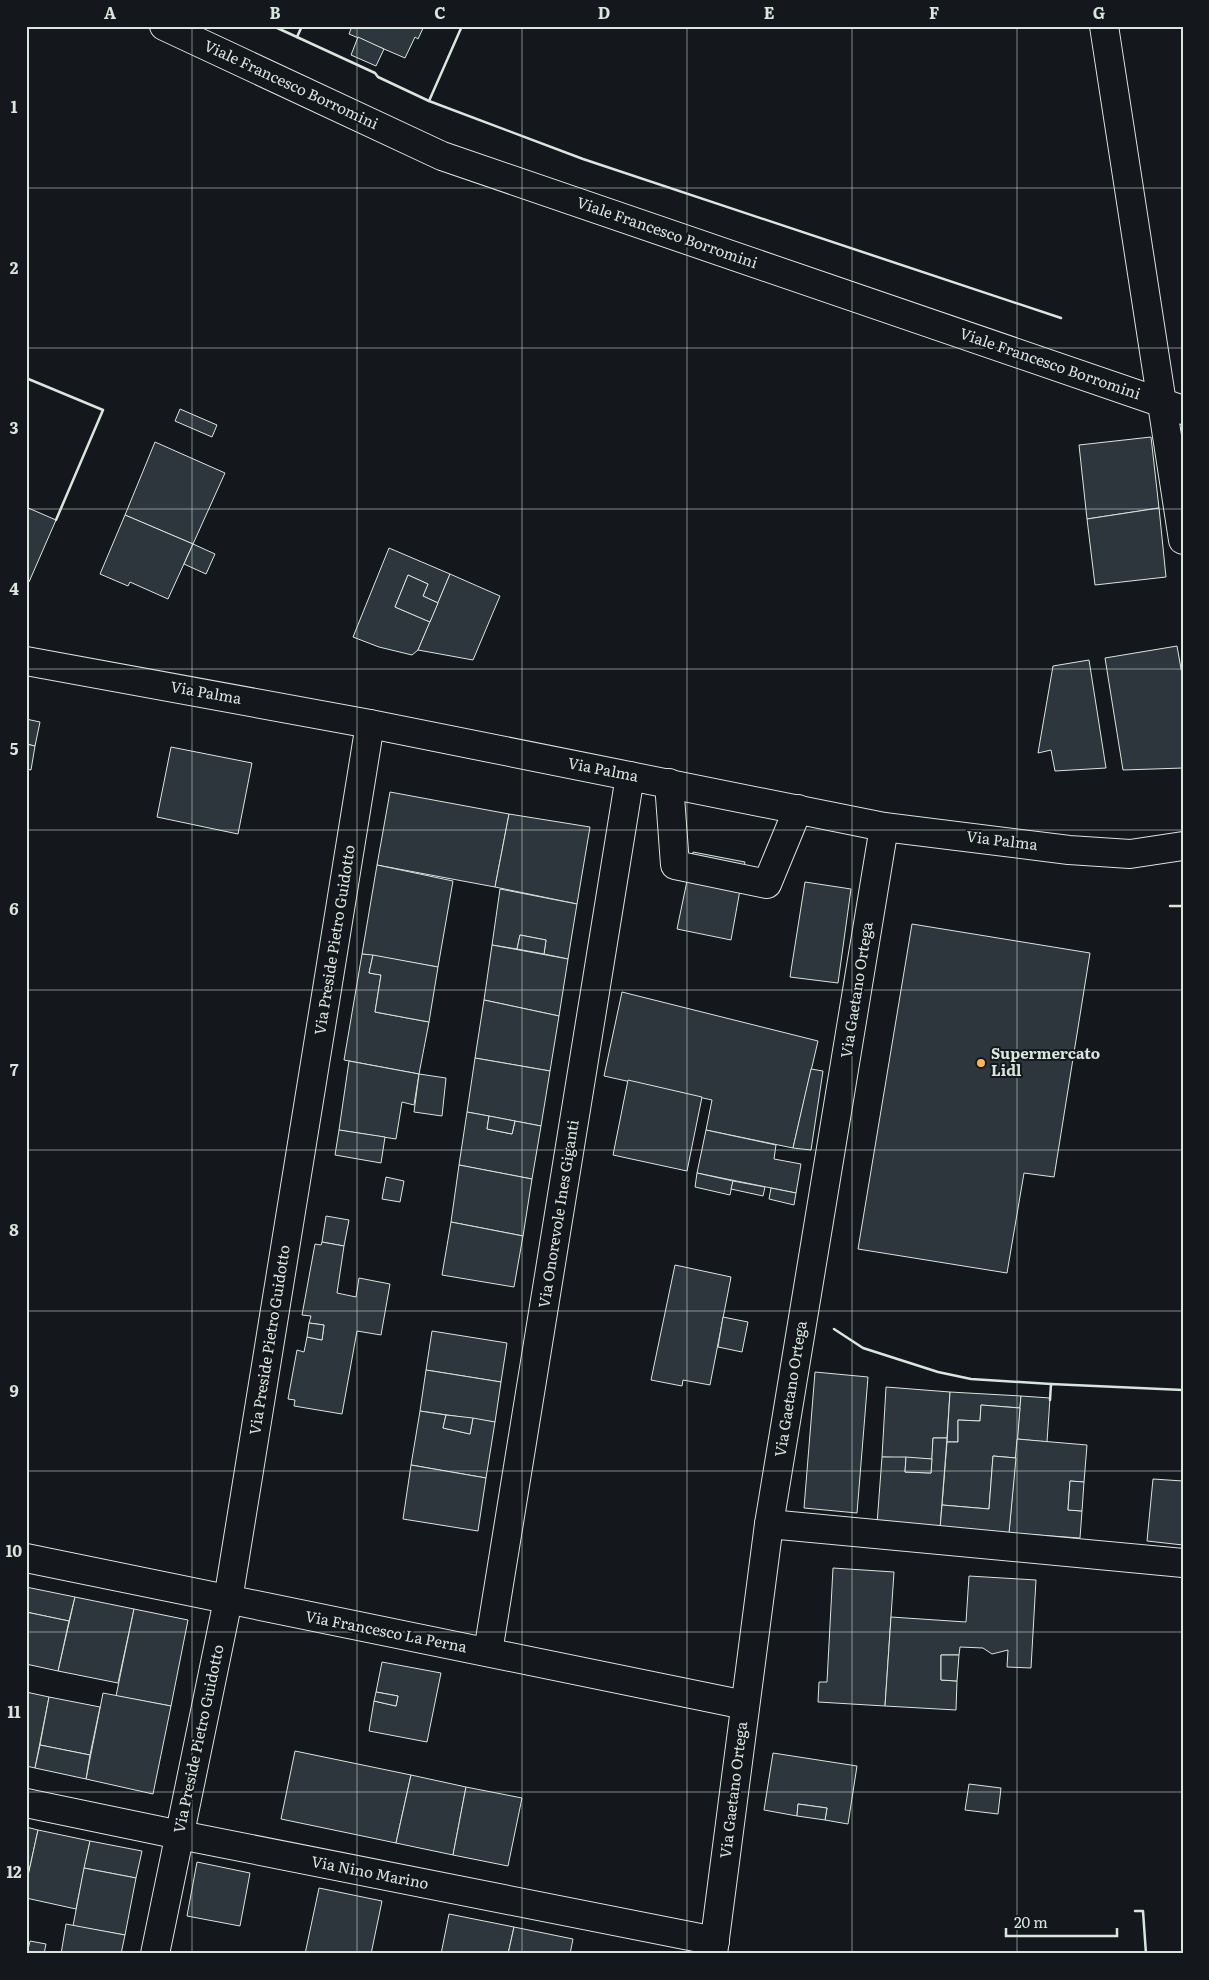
<svg xmlns="http://www.w3.org/2000/svg" width="1209" height="1980" viewBox="0 0 1209 1980" font-family="Literata,serif">
<style>
.building{fill:#2c363c;stroke:#d8e6dc}
.lines{fill:none;stroke-linecap:round;stroke-linejoin:round}
.minor-casing{stroke:#d8e6dc;stroke-width:30}
.major-casing{stroke:#d8e6dc;stroke-width:30}
.minor{stroke:#14181c;stroke-width:28}
.major{stroke:#14181c;stroke-width:28}
.wall{stroke:#d8e6dc;stroke-width:2.5}
.grid{fill:none;stroke:#d8e6dc;stroke-width:1;stroke-opacity:0.55}
.poi-dot{fill:#ffb74d;stroke:#14181c;stroke-width:2}
.labels{text-anchor:middle;stroke-width:4;stroke-linejoin:round;paint-order:stroke}
.street-label{font-size:15px;fill:#d8e6dc;stroke:#14181c}
.poi-label{font-size:15px;font-weight:bold;fill:#d8e6dc;stroke:#14181c;text-anchor:start}
.neatline{fill:none;stroke:#d8e6dc;stroke-width:2}
.grid-label{font-size:16px;text-anchor:middle;font-weight:bold;fill:#d8e6dc}
</style>
<rect width="100%" height="100%" fill="#14181c"/>
<g class="building">
<path d="M352,26H424L418,39L415,37L405,58L349,34Z"/>
<path d="M358,37L384,49L376,66L351,55Z"/>
<path d="M180,409L217,425L212,437L175,421Z"/>
<path d="M1151,437L1159,508L1087,519L1079,445Z"/>
<path d="M155,442L225,473L193,544L125,515Z"/>
<path d="M26,507L56,520L29,582L26,581Z"/>
<path d="M1159,508L1166,577L1095,585L1087,519Z"/>
<path d="M125,515L193,544L168,599L130,582L128,586L100,574Z"/>
<path d="M193,544L215,554L206,574L184,564Z"/>
<path d="M389,548L450,574L438,603L423,596L428,584L408,575L395,607L430,622L418,650L412,655L379,647L353,637Z"/>
<path d="M450,574L500,596L473,660L418,650Z"/>
<path d="M408,575L428,584L423,596L438,603L430,622L395,607Z"/>
<path d="M1177,646L1183,680V768L1123,770L1105,658Z"/>
<path d="M1089,660L1106,768L1055,771L1051,750L1038,753L1053,666Z"/>
<path d="M26,719L40,722L35,746L26,744Z"/>
<path d="M26,744L35,746L31,770L26,769Z"/>
<path d="M171,747L252,763L238,834L157,817Z"/>
<path d="M390,792L509,814L495,887L377,865Z"/>
<path d="M509,814L590,827L577,904L495,887Z"/>
<path d="M693,852L745,862L731,940L677,929Z"/>
<path d="M377,865L453,881L438,967L362,954Z"/>
<path d="M805,882L851,889L838,983L790,977Z"/>
<path d="M500,889L577,904L568,959L544,954L546,940L520,935L517,949L492,945Z"/>
<path d="M912,924L1090,953L1054,1177L1024,1173L1007,1273L858,1249Z"/>
<path d="M520,935L546,940L544,954L517,949Z"/>
<path d="M492,945L568,959L559,1016L484,1000Z"/>
<path d="M362,954L373,955L369,973L381,975L375,1012L429,1022L419,1074L344,1060Z"/>
<path d="M373,955L438,967L429,1022L375,1012L381,975L369,973Z"/>
<path d="M622,992L818,1041L793,1148L706,1130L712,1100L604,1076Z"/>
<path d="M484,1000L559,1016L550,1071L475,1058Z"/>
<path d="M475,1058L550,1071L541,1126L467,1112Z"/>
<path d="M349,1061L419,1074L414,1105L402,1102L396,1139L339,1130Z"/>
<path d="M811,1069L823,1071L811,1150L793,1148Z"/>
<path d="M419,1074L446,1078L442,1116L414,1112Z"/>
<path d="M628,1080L702,1097L687,1171L613,1155Z"/>
<path d="M467,1112L489,1116L487,1129L512,1134L515,1121L541,1126L532,1179L459,1165Z"/>
<path d="M489,1116L515,1121L512,1134L487,1129Z"/>
<path d="M339,1130L385,1137L381,1163L335,1155Z"/>
<path d="M706,1130L776,1145L774,1159L801,1164L796,1193L697,1173Z"/>
<path d="M459,1165L532,1179L523,1236L451,1222Z"/>
<path d="M697,1173L733,1181L730,1195L695,1187Z"/>
<path d="M386,1177L404,1181L400,1202L382,1199Z"/>
<path d="M733,1181L765,1187L763,1196L731,1189Z"/>
<path d="M771,1188L796,1193L794,1205L769,1199Z"/>
<path d="M326,1216L349,1220L344,1246L322,1242Z"/>
<path d="M451,1222L523,1236L514,1287L442,1275Z"/>
<path d="M322,1242L344,1246L337,1293L356,1297L359,1278L390,1284L381,1335L357,1331L342,1414L294,1406L295,1400L288,1399L297,1350L304,1352L307,1337L322,1340L324,1325L309,1323L311,1316L302,1315L315,1244L321,1245Z"/>
<path d="M675,1265L731,1277L710,1385L683,1380L682,1386L651,1380Z"/>
<path d="M723,1317L748,1322L742,1352L718,1347Z"/>
<path d="M309,1323L324,1325L322,1340L307,1337Z"/>
<path d="M432,1331L507,1343L501,1382L426,1370Z"/>
<path d="M426,1370L501,1382L495,1422L420,1411Z"/>
<path d="M815,1372L868,1377L857,1513L804,1508Z"/>
<path d="M886,1387L950,1392L947,1438H933L932,1459L882,1457Z"/>
<path d="M950,1392L1021,1396L1020,1408L981,1405L980,1421L958,1420V1442H947Z"/>
<path d="M1021,1396L1050,1398L1047,1442L1017,1439Z"/>
<path d="M981,1405L1020,1408L1016,1458L993,1456L989,1509L942,1505L947,1442H958V1420L980,1421Z"/>
<path d="M420,1411L446,1415L443,1428L470,1434L473,1418L495,1422L486,1478L411,1465Z"/>
<path d="M446,1415L473,1418L470,1434L443,1428Z"/>
<path d="M933,1438H947L940,1529L877,1524L882,1457H906L905,1472L931,1473Z"/>
<path d="M1017,1439L1087,1445L1084,1482L1070,1481L1068,1510L1082,1511L1080,1538L1009,1533Z"/>
<path d="M993,1456L1016,1458L1009,1533L940,1529L942,1505L989,1509Z"/>
<path d="M906,1457L932,1459L931,1473L905,1472Z"/>
<path d="M411,1465L486,1478L478,1531L403,1519Z"/>
<path d="M1153,1479L1183,1481V1545L1147,1541Z"/>
<path d="M1070,1481L1084,1482L1082,1511L1068,1510Z"/>
<path d="M833,1568L894,1572L885,1706L818,1702L819,1682H827Z"/>
<path d="M969,1576L1036,1580L1031,1668L1007,1667L1008,1650L992,1654L983,1648L960,1647L959,1655H941V1680L957,1681L956,1710L885,1706L891,1617L966,1622Z"/>
<path d="M26,1587L75,1597L69,1621L26,1612Z"/>
<path d="M75,1597L134,1609L118,1683L58,1671Z"/>
<path d="M134,1609L188,1620L171,1706L116,1696Z"/>
<path d="M26,1612L69,1621L58,1671L26,1664Z"/>
<path d="M941,1655H959L957,1681L941,1680Z"/>
<path d="M382,1662L441,1673L427,1742L369,1731L374,1701L396,1706L398,1696L376,1692Z"/>
<path d="M26,1692L49,1697L35,1768L26,1766Z"/>
<path d="M376,1692L398,1696L396,1706L374,1701Z"/>
<path d="M103,1693L171,1706L153,1794L86,1779Z"/>
<path d="M49,1697L100,1707L90,1755L40,1745Z"/>
<path d="M40,1745L90,1755L86,1779L35,1768Z"/>
<path d="M295,1751L411,1775L396,1843L281,1819Z"/>
<path d="M773,1753L857,1766L848,1824L825,1820L827,1808L798,1804L797,1816L764,1810Z"/>
<path d="M411,1775L466,1787L453,1855L396,1843Z"/>
<path d="M969,1784L1001,1788L998,1814L965,1810Z"/>
<path d="M466,1787L522,1798L508,1866L453,1855Z"/>
<path d="M798,1804L827,1808L825,1820L797,1816Z"/>
<path d="M26,1827L38,1830L26,1885Z"/>
<path d="M38,1830L90,1841L76,1909L26,1898V1885Z"/>
<path d="M90,1841L142,1851L136,1878L84,1868Z"/>
<path d="M197,1862L250,1873L240,1926L187,1916Z"/>
<path d="M84,1868L136,1878L125,1935L73,1926Z"/>
<path d="M319,1888L382,1901L371,1954H305Z"/>
<path d="M449,1914L514,1927L508,1954H441Z"/>
<path d="M66,1924L125,1935L121,1954H61Z"/>
<path d="M514,1927L573,1939L570,1954H508Z"/>
<path d="M30,1941L46,1944L44,1954H27Z"/>
</g>
<g class="lines">
<g class="minor-casing">
<g id="minor">
<path d="M164,26L442,156L1183,410"/>
<path d="M1104,26L1183,540"/>
<path d="M669,783L675,865L767,884L798,809"/>
<path d="M769,1524L1183,1563"/>
<path d="M26,1558L745,1705"/>
<path d="M488,1652L630,776"/>
<path d="M26,1803L180,1835L715,1941"/>
<path d="M155,1954L228,1600L370,724"/>
<path d="M713,1954L769,1524L884,827"/>
</g>
</g>
<g class="major-casing">
<path id="major" d="M26,661L370,724L884,827L1069,850L1130,854L1183,846"/>
</g>
<use href="#minor" class="minor"/>
<use href="#major" class="major"/>
<g class="wall">
<path d="M273,26L375,73L378,77L429,101L583,159L1061,318"/>
<path d="M297,37L302,26"/>
<path d="M429,101L462,26"/>
<path d="M26,378L103,410L56,520"/>
<path d="M1170,906H1183"/>
<path d="M834,1329L863,1348L938,1372L971,1379L1051,1384"/>
<path d="M1050,1400L1051,1384L1183,1390"/>
<path d="M1135,1911H1143L1146,1954"/>
</g>
</g>
<path class="grid" d="M192,26V1954M357,26V1954M522,26V1954M687,26V1954M852,26V1954M1017,26V1954M26,188H1183M26,348H1183M26,509H1183M26,669H1183M26,830H1183M26,990H1183M26,1150H1183M26,1311H1183M26,1471H1183M26,1632H1183M26,1792H1183"/>
<circle class="poi-dot" cx="981" cy="1063" r="5"/>
<g class="labels">
<g class="street-label">
<text transform="translate(291 85) rotate(25)" y="5">Viale Francesco Borromini</text>
<text transform="translate(667 233) rotate(19)" y="5">Viale Francesco Borromini</text>
<text transform="translate(1050 364) rotate(19)" y="5">Viale Francesco Borromini</text>
<text transform="translate(206 693) rotate(10)" y="5">Via Palma</text>
<text transform="translate(603 770) rotate(11)" y="5">Via Palma</text>
<text transform="translate(1002 841) rotate(7)" y="5">Via Palma</text>
<text transform="translate(335 940) rotate(-81)" y="5">Via Preside Pietro Guidotto</text>
<text transform="translate(857 990) rotate(-81)" y="5">Via Gaetano Ortega</text>
<text transform="translate(559 1214) rotate(-81)" y="5">Via Onorevole Ines Giganti</text>
<text transform="translate(270 1340) rotate(-81)" y="5">Via Preside Pietro Guidotto</text>
<text transform="translate(791 1389) rotate(-81)" y="5">Via Gaetano Ortega</text>
<text transform="translate(386 1632) rotate(11)" y="5">Via Francesco La Perna</text>
<text transform="translate(199 1739) rotate(-78)" y="5">Via Preside Pietro Guidotto</text>
<text transform="translate(734 1790) rotate(-83)" y="5">Via Gaetano Ortega</text>
<text transform="translate(370 1873) rotate(11)" y="5">Via Nino Marino</text>
</g>
<g class="poi-label">
<text x="991" y="1059">Supermercato<tspan x="991" dy="17">Lidl</tspan></text>
</g>
</g>
<rect width="1209" height="1980" fill="none" stroke="#14181c" stroke-width="55"/>
<path d="M1006 1928v8h111v-8" fill="none" stroke="#d8e6dc" stroke-width="2.5"/>
<text x="1014" y="1928" font-size="15" fill="#d8e6dc" stroke="#14181c" stroke-width="4" paint-order="stroke">20 m</text>
<rect x="28" y="28" width="1154" height="1924" class="neatline"/>
<g class="grid-label">
<text x="110" y="19">A</text>
<text x="275" y="19">B</text>
<text x="440" y="19">C</text>
<text x="604" y="19">D</text>
<text x="769" y="19">E</text>
<text x="934" y="19">F</text>
<text x="1099" y="19">G</text>
<text x="14" y="113">1</text>
<text x="14" y="274">2</text>
<text x="14" y="434">3</text>
<text x="14" y="595">4</text>
<text x="14" y="755">5</text>
<text x="14" y="915">6</text>
<text x="14" y="1076">7</text>
<text x="14" y="1236">8</text>
<text x="14" y="1397">9</text>
<text x="14" y="1557">10</text>
<text x="14" y="1718">11</text>
<text x="14" y="1878">12</text>
</g>
</svg>
